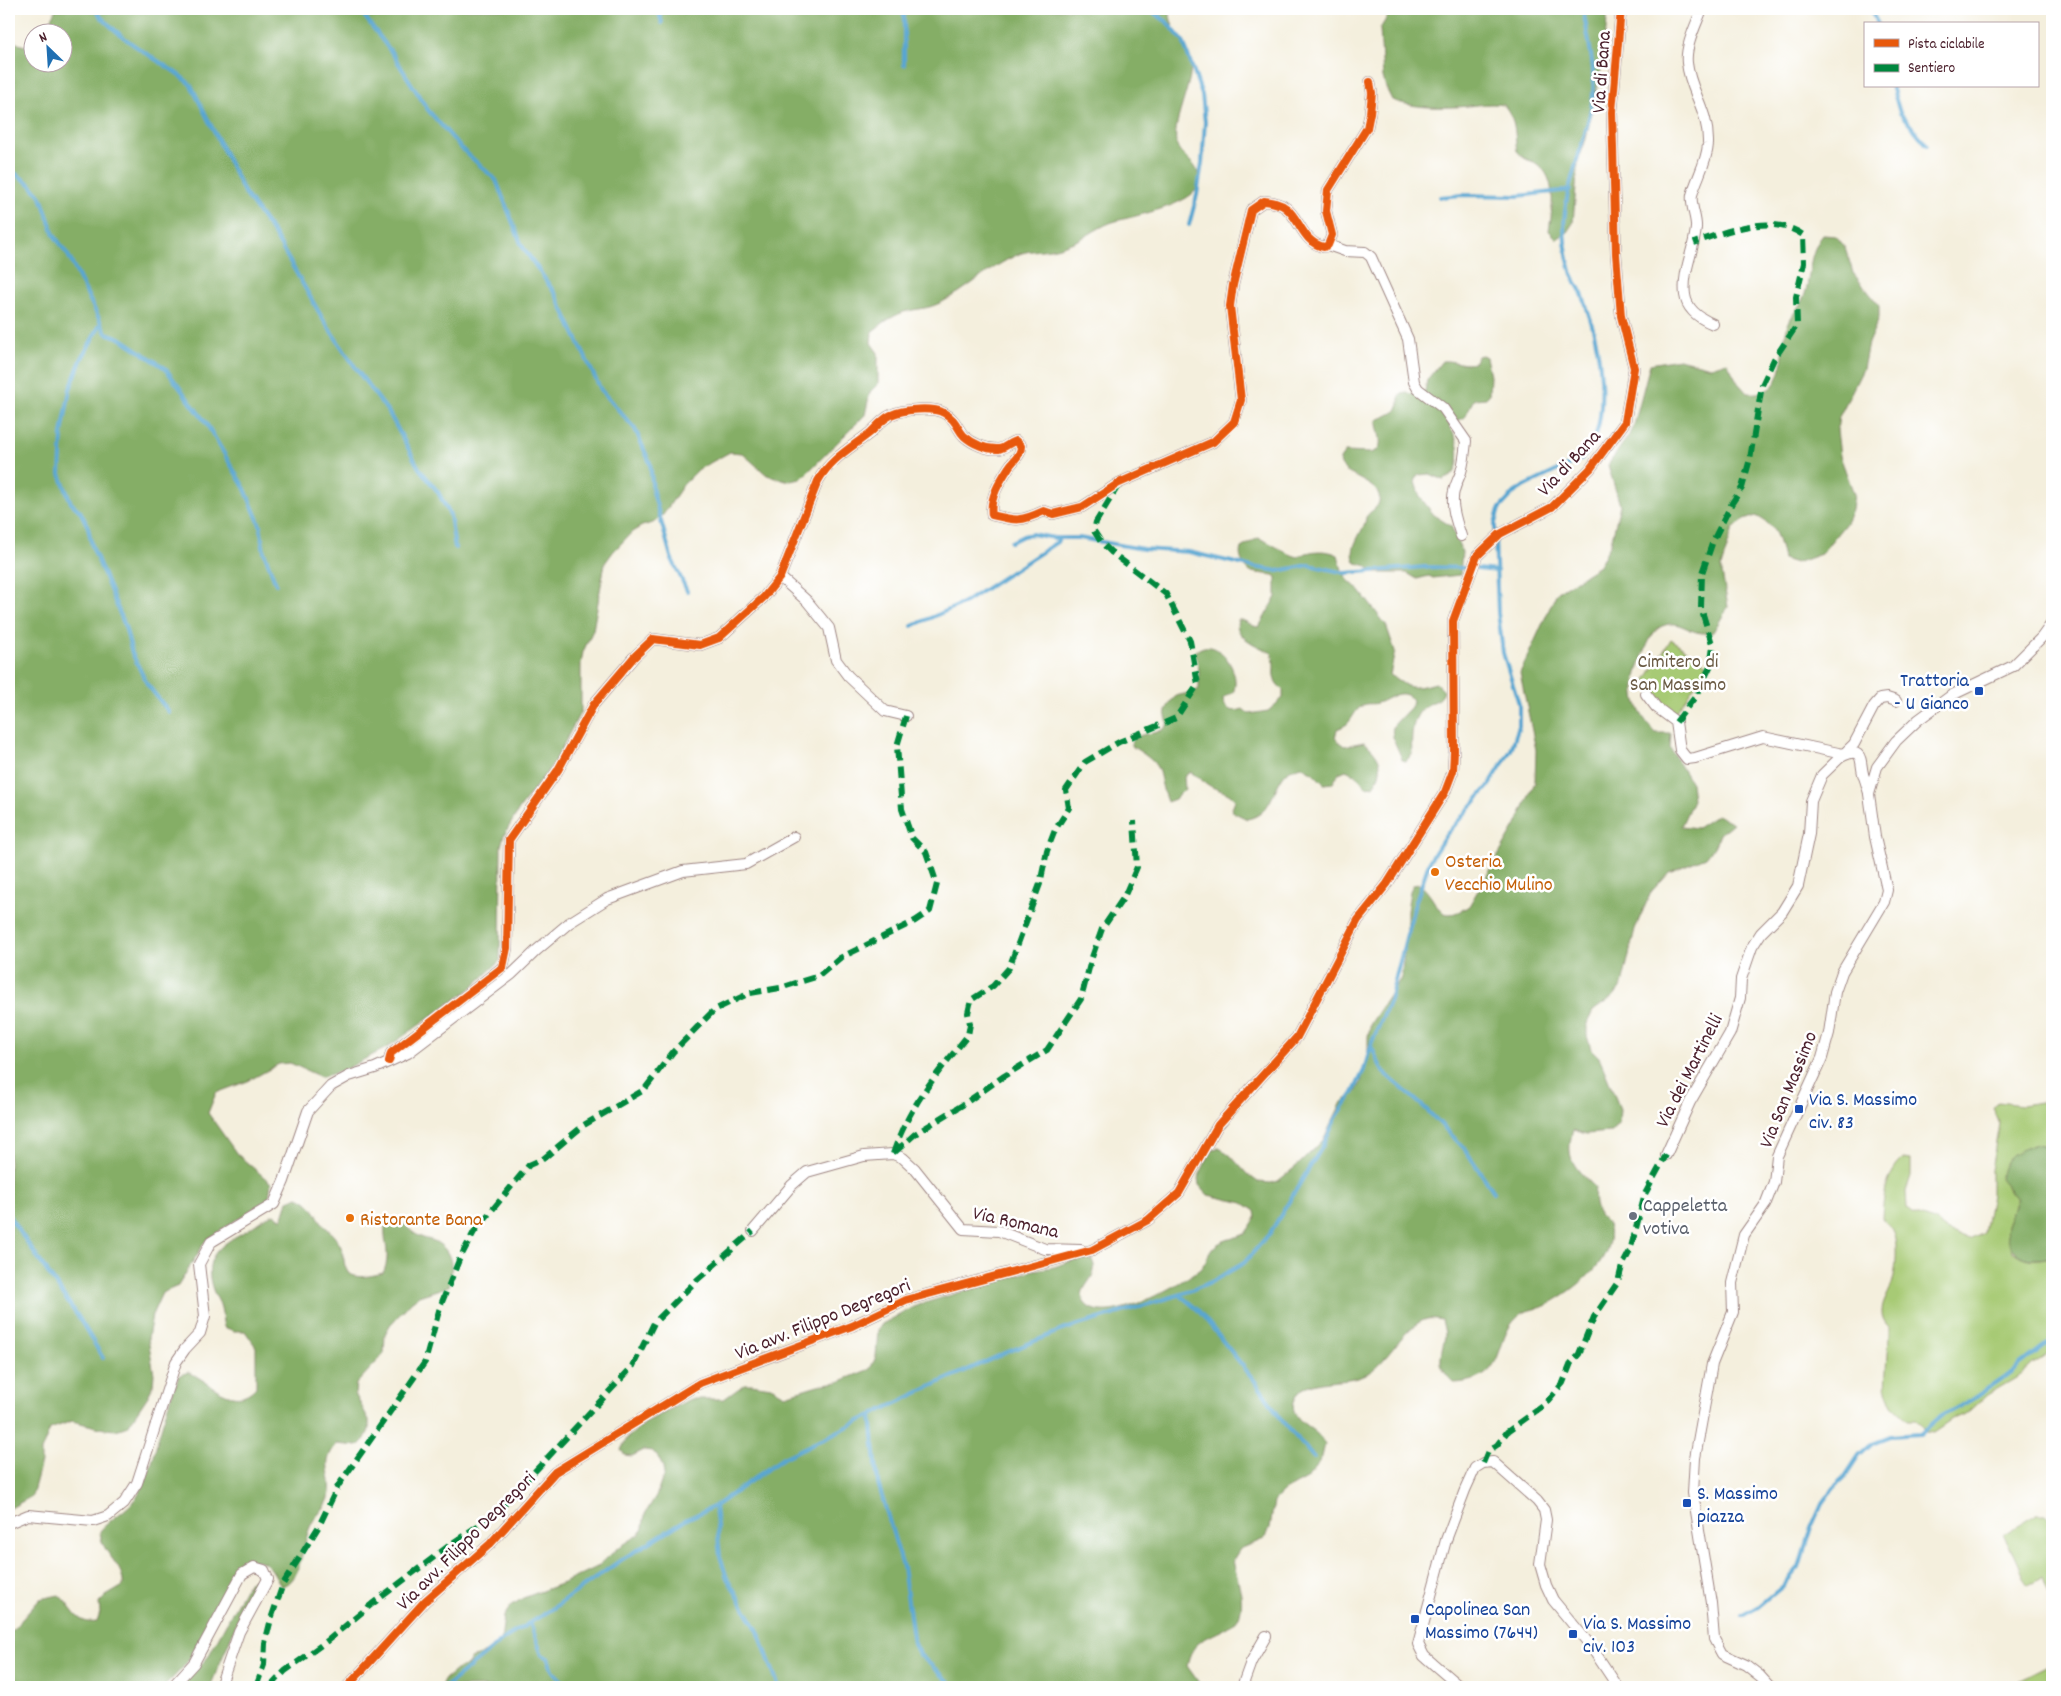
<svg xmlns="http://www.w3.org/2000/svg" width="2061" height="1696" viewBox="0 0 2061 1696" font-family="Dekko,sans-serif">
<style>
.green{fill:#a7ca74;stroke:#787450}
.forest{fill:#85ae66;stroke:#686648}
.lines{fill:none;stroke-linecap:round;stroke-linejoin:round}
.stream{stroke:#58a6d1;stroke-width:4}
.minor-casing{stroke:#9f8784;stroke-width:12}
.minor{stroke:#fff;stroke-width:10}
.quiet{stroke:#00873e;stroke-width:6;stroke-dasharray:12 6;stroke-linecap:butt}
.cycleway-casing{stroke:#fff;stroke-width:11}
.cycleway{stroke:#e8590c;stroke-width:8}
.transit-dot{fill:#1a4fb4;stroke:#fff;stroke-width:2}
.food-dot{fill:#e8710a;stroke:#fff;stroke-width:2}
.worship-dot{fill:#6b7280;stroke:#fff;stroke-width:2}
.labels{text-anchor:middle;stroke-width:5;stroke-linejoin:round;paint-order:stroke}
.street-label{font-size:20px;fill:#4a1f2b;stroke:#fff}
.park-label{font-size:20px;fill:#6b5b45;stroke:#fff}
.transit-label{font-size:20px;fill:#164399;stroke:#fff;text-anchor:start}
.food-label{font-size:20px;fill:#c56008;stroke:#fff;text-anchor:start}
.worship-label{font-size:20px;fill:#5b616d;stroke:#fff;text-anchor:start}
</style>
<rect width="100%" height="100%" fill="#fff"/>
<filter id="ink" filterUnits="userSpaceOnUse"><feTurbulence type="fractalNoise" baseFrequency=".02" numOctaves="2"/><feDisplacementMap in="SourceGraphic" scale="10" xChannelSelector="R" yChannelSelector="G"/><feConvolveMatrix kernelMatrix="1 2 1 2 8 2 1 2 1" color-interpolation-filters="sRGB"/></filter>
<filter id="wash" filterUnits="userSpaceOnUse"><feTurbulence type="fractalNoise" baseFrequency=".0096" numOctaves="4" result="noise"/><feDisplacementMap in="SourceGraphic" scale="20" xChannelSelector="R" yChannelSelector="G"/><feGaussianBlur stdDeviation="1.12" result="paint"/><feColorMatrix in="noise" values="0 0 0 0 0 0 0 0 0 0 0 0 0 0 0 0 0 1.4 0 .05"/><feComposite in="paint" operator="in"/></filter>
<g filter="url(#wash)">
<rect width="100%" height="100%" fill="#f4efdd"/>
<g class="green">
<path d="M1671,639L1709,666L1676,712L1669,714L1643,685Z"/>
<path d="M2046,1101L2052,1103V1147L2036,1144L2008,1189L2017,1198L2007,1225L2012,1251C2027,1262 2035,1260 2052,1257V1352L2033,1364L2021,1375L1987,1395L1969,1412L1955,1418L1933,1433L1926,1432L1922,1425L1916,1420H1908L1892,1405L1886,1390L1889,1334V1327C1874,1312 1887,1299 1892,1284C1896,1272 1899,1241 1892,1230C1890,1225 1885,1222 1882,1218C1883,1197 1887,1173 1903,1159L1911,1160V1176L1906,1191L1907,1208L1912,1214L1934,1221L1946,1230L1969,1240L1984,1233L1991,1194V1170L1998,1130L1999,1122L1993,1108L1998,1102L2022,1105Z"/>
<path d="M2037,1514H2045L2052,1521V1602L2043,1577L2028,1584L2023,1577L2004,1534Z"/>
<path d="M2052,1664V1687H2006Z"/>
</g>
<g class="forest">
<path d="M56,9H1170C1169,35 1190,43 1191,64C1192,87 1170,126 1177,145C1181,159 1201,162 1199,183C1197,204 1134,216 1116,221C1101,225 1090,235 1076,241C1068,244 1059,248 1050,249C1039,251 1027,250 1017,255C989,267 968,290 940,303C925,310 918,308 904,312C892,316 881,324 872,332L871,343L878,353V384L870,392L865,415L801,479L790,481L767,475L742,453L730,452L699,469L683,485L663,515L653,523L642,526L632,532L613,552L605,563L593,630L583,652L581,664V711L555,761L520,808L504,835L501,846L500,961L469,990L388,1047L342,1071L321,1077L290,1063L279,1064L248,1081L216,1093L208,1113L237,1154L271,1183L269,1198L206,1240L178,1286L162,1293L152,1315L148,1338L154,1374L153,1386L148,1396L128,1426L116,1430L105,1429L72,1421L50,1429L41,1451V1462L32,1496L9,1509V38C16,43 24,48 32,45V62H62V32H44Z"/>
<path d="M1392,9H1608L1603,60L1586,139L1578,162L1573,223L1567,232L1557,239L1549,231C1552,211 1558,178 1537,164C1534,161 1529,161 1526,159C1523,158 1520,154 1517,151C1514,132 1517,121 1504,105C1486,102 1470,107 1453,107C1434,108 1410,107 1392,100L1386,88L1383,77L1380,29Z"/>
<path d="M1823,235L1836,236L1845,247L1853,273L1879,305V318L1868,343L1863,369L1839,417L1837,430L1840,456L1854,494L1852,510L1846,523L1821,554L1796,563L1783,559C1778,538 1777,526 1756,516L1744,520L1733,529L1721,567L1728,607L1713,632C1710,633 1705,633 1702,633C1688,632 1679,620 1665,625C1654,628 1650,639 1646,648C1631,683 1628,704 1656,733H1671L1670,748L1691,783L1693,800L1681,826L1697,828L1717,815L1733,823L1720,834L1714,847L1706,857L1669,872L1651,892L1635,929L1622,985L1614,996L1593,1011L1587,1023V1036L1591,1049L1599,1057L1620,1109L1619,1123L1611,1132L1586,1134L1573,1130C1564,1159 1575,1168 1595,1187C1594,1196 1594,1205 1598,1213C1600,1218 1606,1221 1608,1225C1611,1232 1609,1244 1606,1251C1598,1273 1565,1296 1545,1306C1538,1309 1529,1309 1523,1313C1490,1334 1513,1381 1454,1383C1435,1365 1441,1358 1445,1336C1445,1331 1443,1325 1442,1320C1437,1319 1431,1318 1427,1319C1403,1326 1390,1360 1368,1373C1346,1386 1306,1373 1295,1399C1288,1415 1305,1424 1315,1432C1319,1435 1322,1440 1325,1444L1322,1457L1315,1469L1306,1479L1284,1491L1274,1501L1270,1528L1264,1539L1240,1549L1233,1560C1236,1576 1245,1597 1240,1614C1234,1632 1202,1633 1192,1651C1189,1655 1189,1661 1187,1666L1202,1687H440L445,1679L456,1670L468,1665L471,1659L496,1647L501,1642L504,1616L511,1606L523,1598L566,1582L597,1567L618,1548L640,1534L643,1528L645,1514L657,1494L664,1474L663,1467L657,1455L652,1451L644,1450L632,1456L625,1455L621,1450L627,1438L648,1421L690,1399H724L745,1384H752L771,1387L785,1395L818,1385L838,1382L870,1369L876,1357L878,1330L882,1324L918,1305L1034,1270L1054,1267L1080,1258L1092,1260C1102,1278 1075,1287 1084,1302C1103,1331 1181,1283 1199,1270C1207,1263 1208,1251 1216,1245C1225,1239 1236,1238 1245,1234L1256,1218L1255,1211L1243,1203L1208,1195L1199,1185L1198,1178L1212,1149L1219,1148L1229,1154L1247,1174L1258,1182L1271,1183L1278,1181L1299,1164L1323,1140L1342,1102L1354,1094L1361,1083L1365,1063L1368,1057V1036L1371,1023L1401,978L1407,931V911L1410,891L1413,885L1419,884C1440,899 1435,928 1469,906L1516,825L1535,782L1536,750L1520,673L1557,592L1599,566L1611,543L1620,505L1608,465L1633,429L1650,364L1679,359L1711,367L1727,362L1738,383L1747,393C1791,397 1779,351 1788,324C1792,314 1800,306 1804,297C1812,274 1807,255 1823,235Z"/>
<path d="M1482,355L1486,357L1490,376L1489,395L1486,398L1474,399L1464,418L1454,422L1449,427C1459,438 1462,460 1454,473C1452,476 1447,478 1444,480L1430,474L1418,475L1415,482L1420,497L1430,510L1435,516L1451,526L1462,552L1460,575L1433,578L1429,576L1417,579L1407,573H1376L1367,566L1356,563C1346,547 1365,532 1366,517C1370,511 1377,509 1379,502C1385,481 1338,478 1340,459L1345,452L1371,453L1378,450C1384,441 1376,430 1377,420L1395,412L1399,405V398L1402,394L1406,393L1417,394L1425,391L1427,380L1442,361C1453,360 1464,366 1474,363L1478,356Z"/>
<path d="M1258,538C1273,543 1283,553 1298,557C1308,550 1327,549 1338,555L1342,570L1348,580L1359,590L1386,625L1395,651L1390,675C1396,678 1401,683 1407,686C1415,689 1428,685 1436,683L1444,691C1441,702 1434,700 1426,706C1411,716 1411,738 1412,754L1406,761L1402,760C1399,749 1390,738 1393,726L1411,707L1413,700C1401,686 1388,700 1377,703C1372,705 1367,702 1362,706C1355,710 1353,718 1347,724C1344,726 1340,728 1337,729L1335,738L1344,746L1364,742C1379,754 1387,767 1373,786L1366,787L1356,775L1346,770L1339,773L1333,783L1324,784L1313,773L1301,766C1295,768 1288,770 1284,775C1272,791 1271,815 1247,819L1233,812L1232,808L1235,800C1228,790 1216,791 1207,784C1201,780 1197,776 1190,772L1184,777L1185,789L1175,799L1167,802C1155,769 1167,768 1133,747L1131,743C1137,730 1157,737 1166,727C1170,722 1164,716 1166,712C1166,709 1172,699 1174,698C1178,693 1191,695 1199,689V670L1195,652C1215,633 1241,669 1234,690C1233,695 1226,694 1223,699C1225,710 1232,713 1243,709L1249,714L1268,711L1283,698V690C1267,676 1278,671 1272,653C1260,647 1232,637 1238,620C1246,619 1251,627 1259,627L1276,597V577L1273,575L1250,572C1243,565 1238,557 1241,548Z"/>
<path d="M2036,1144L2052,1147V1257C2034,1260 2018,1262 2009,1243C2006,1238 2006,1230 2007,1224C2010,1216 2014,1207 2017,1199L2000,1178C2005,1154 2014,1153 2036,1144Z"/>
<path d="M298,1197C313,1203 315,1214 324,1225C330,1232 337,1238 341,1247C346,1256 341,1269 352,1275C360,1279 375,1275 383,1273C392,1254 383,1243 385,1224C405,1215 404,1229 419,1236C424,1239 429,1239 434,1241C453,1250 454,1269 449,1286L419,1296L411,1302L390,1325L385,1334L384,1354L356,1384L355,1394L369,1420V1430L365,1439L358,1446L337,1444C318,1466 335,1473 329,1498C326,1509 314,1516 310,1527C304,1541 301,1571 291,1581C289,1584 284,1585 281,1587C275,1575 268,1557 252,1561C230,1567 202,1638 190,1658C183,1669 172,1678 164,1687H9V1634L40,1599L59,1595C73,1607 75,1625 97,1622L100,1613L99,1603L106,1596L123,1586C125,1564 101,1555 100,1531C111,1518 127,1511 137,1497C149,1478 154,1456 159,1435C165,1415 171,1395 179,1376L188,1372C210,1381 234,1412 256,1387V1347L245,1331H234L224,1327C222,1321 223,1315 221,1308C220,1302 215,1296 213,1290C202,1258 218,1246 244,1232C255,1226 262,1218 274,1214L282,1220L288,1201Z"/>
<path d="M254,1579L257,1585L239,1618L210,1687H180L208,1657L248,1583Z"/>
</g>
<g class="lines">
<g class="stream">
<path d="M94,9C110,28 131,44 152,57C165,66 179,73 191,85L244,192L274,234L324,321L362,377L389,413L419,468L438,492L450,515L455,548"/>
<path d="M359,9L392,53L428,110L461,148L496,180L522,246L556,295L601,390L635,429L650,463L653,492L671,557L687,591"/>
<path d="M658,9L662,23"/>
<path d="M904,9V65"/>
<path d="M1152,9L1154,13L1166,21L1183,41L1202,95L1205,122L1202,163L1197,195L1189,225"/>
<path d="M1870,9L1878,24"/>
<path d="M1892,86L1900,113L1927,145"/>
<path d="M9,169L30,184L41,197L54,235L68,255L106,333L120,338L165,368L206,423L245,489L260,525L264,552L276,584"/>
<path d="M1440,197L1462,195L1518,196L1570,190"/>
<path d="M101,323L81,360L70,389L62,434L60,474L71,503L80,511L88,527L92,546L125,626L132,653L147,684L169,712"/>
<path d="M1011,542L1023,536L1032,534L1054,538H1079L1143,549L1189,552L1253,567L1278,571L1309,565L1346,573L1425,567L1467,568"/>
<path d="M1477,569L1497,571"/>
<path d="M912,626L964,603L1057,542L1059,538"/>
<path d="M1371,1046L1383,1072L1424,1107L1464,1148L1494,1192"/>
<path d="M9,1216L79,1318L103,1358"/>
<path d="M1180,1295L1198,1310L1258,1385L1283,1422L1314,1458"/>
<path d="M871,1416L878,1483L903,1567L914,1644L919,1654L955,1687"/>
<path d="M715,1506L720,1556L727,1578L758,1631L779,1687"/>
<path d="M1742,1616L1758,1607L1783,1586L1799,1567L1811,1528L1822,1503L1833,1488L1844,1478L1859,1455L1872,1443L1890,1436L1920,1434L1940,1417L1971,1400L2003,1378L2044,1346L2052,1342"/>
<path d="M530,1623L542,1655L548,1658L552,1670L568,1687"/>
<path d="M445,1687L505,1638L552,1609L621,1560L687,1519L715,1506L783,1458L936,1384L1005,1353L1062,1330L1182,1294L1213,1281L1244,1263L1270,1233L1322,1147L1336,1118L1353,1093L1364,1070L1372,1042L1390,1000L1414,907L1430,860L1446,835L1488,787L1511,750L1519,726V704L1503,653L1498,613L1495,537V523L1499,509L1514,493L1523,487L1581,459C1613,430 1601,349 1588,312C1586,304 1583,295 1579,288C1576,282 1572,277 1571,271C1568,261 1566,250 1565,241C1559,195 1585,148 1592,103C1597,72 1588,40 1583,9"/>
</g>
</g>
</g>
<g filter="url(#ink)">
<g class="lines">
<g class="minor-casing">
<g id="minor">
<path d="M1702,9C1696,25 1685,46 1687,63C1690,92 1709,110 1708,144C1707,162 1697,177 1692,195C1690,205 1697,218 1696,228C1694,251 1682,272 1685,295C1687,310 1701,319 1713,324"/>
<path d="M1328,245L1345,251L1365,252L1371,257L1408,339L1414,382L1418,389L1443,408L1466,441C1465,452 1464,462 1461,472C1458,481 1453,488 1453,498C1452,511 1457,523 1461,536"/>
<path d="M780,577L807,601L829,628L836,660L848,676L885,711L906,716"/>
<path d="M1646,694L1656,707L1676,722L1680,750L1687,759L1695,758L1763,737L1843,754"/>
<path d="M1841,757C1866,744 1859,765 1864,777C1866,782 1867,787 1869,793"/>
<path d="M389,1061L391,1053L503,967L507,948L509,840L558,770L594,704L634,657L653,639L700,645L719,638L764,597L780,577L818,481C831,458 851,448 871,432C877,426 884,418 891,415C903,409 933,407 944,413C957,420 957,429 964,436C973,444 987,450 999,449C1005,448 1010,442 1016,441L1021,446C1021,456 1014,459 1009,467C1000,481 989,498 992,515C1017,521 1020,522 1044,511L1053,514L1082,507L1119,483L1213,442L1234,422L1241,400L1230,306L1233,285L1251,210L1264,201C1272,202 1280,203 1286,208C1300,219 1303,243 1324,247L1328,245L1332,235L1326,211L1328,190L1367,128L1370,113L1372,93L1370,82"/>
<path d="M1666,1155L1690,1102L1730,1033L1740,998L1741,979L1752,947L1761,933L1782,912L1798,886L1809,834L1811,801L1822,775L1854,744L1874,706L1880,699L1887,698L1896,701"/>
<path d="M753,1231L792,1185L807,1172L864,1156L893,1154L903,1158L915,1169L963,1229L999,1231L1045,1249L1081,1250"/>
<path d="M9,1523L28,1515L93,1521L108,1516L124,1503L137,1483L176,1362L185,1349L200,1333L205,1316L199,1264L211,1242L274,1204L284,1181L308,1111L331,1086L349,1076L375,1068L408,1053L512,974L537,950L569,923L607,899L683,871L746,864L794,837"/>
<path d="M172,1687L194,1663L242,1574L254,1567L264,1570L268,1579L239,1632L220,1687"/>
<path d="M347,1687L425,1601L490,1544L555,1472L700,1383L852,1326L906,1300L1092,1250L1148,1220L1179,1193L1218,1125L1297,1037L1358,920L1387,884L1445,792L1453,771L1454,751L1453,621L1477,556L1500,534L1552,507L1590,469L1625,422L1634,368L1621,316L1616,254L1612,112L1621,9"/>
<path d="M1242,1687L1251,1662L1266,1636"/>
<path d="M1460,1687L1424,1656L1418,1644L1446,1540L1465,1490L1475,1468L1483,1463L1493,1462L1537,1501L1544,1510L1546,1520L1540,1564L1546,1585L1553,1600L1590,1645L1618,1687"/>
<path d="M1770,1687L1760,1676L1746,1665L1722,1654L1714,1639L1711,1603L1693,1493L1695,1458L1712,1364L1733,1312L1732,1283L1744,1235L1765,1205L1774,1182L1777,1156L1822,1058L1829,1033L1835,992L1842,972L1884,902L1887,890L1875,837L1869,794L1877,767L1896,741L1918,720L1952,695L2013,666L2042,637L2052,623"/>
</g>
</g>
<use href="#minor" class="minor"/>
<g class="quiet">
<path d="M1676,722L1695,697L1710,667L1713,647L1701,608L1702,573L1713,541L1732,503L1742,488L1750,459L1762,385L1774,359L1797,325L1796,297L1804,263L1803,235C1772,213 1726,231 1694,243"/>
<path d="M895,1152L915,1134L964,1104L1004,1076L1047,1050L1081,999L1091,960L1102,929L1124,897L1137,867L1134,821"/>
<path d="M893,1154C909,1105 937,1074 968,1035L970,1024L968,1013L971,1000L993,986L1009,968L1040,884L1047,851L1055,830L1069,808L1066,790L1085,762L1119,742L1176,718L1198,684L1190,641L1166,594L1111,552L1101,542L1094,531L1096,522L1118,486"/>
<path d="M1483,1463L1488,1451L1497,1445L1507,1432L1543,1406L1563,1383L1571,1363L1579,1354L1594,1317L1618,1282L1622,1266L1630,1251L1645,1194L1666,1155"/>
<path d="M256,1687L264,1665L265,1643L271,1619L283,1584L319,1526L338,1486L425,1362L440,1307L459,1260L474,1232L529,1165L543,1159L584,1125L644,1090L673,1052L714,1010L750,993L780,988L819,976L840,958L915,921L930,911L937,884L926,852L912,838L902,809L897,746L906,716"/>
<path d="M270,1687L285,1671L327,1641L372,1604L454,1542L494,1515L633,1366L654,1323L697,1280L753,1231"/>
</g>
<g class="cycleway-casing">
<g id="cycleway">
<path d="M389,1061L391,1053L503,967L507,948L509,840L558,770L594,704L634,657L653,639L700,645L719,638L764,597L780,577L818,481C831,458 851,448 871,432C877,426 884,418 891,415C903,409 933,407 944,413C957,420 957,429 964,436C973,444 987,450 999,449C1005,448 1010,442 1016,441L1021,446C1021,456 1014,459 1009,467C1000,481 989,498 992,515C1017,521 1020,522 1044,511L1053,514L1082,507L1119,483L1213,442L1234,422L1241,400L1230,306L1233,285L1251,210L1264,201C1272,202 1280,203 1286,208C1300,219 1303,243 1324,247L1328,245L1332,235L1326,211L1328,190L1367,128L1370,113L1372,93L1370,82"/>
<path d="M347,1687L425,1601L490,1544L555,1472L700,1383L852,1326L906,1300L1092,1250L1148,1220L1179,1193L1218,1125L1297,1037L1358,920L1387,884L1445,792L1453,771L1454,751L1453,621L1477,556L1500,534L1552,507L1590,469L1625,422L1634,368L1621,316L1616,254L1612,112L1621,9"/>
</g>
</g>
<use href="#cycleway" class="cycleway"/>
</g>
</g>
<g class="transit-dot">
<rect x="1974" y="686" width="10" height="10" rx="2.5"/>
<rect x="1794" y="1104" width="10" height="10" rx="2.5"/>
<rect x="1682" y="1498" width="10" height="10" rx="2.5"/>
<rect x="1410" y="1614" width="10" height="10" rx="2.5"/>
<rect x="1568" y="1629" width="10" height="10" rx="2.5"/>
</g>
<g class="food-dot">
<circle cx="1435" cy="872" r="5"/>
<circle cx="350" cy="1218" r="5"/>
</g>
<circle class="worship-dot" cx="1633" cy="1216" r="5"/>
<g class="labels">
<g class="street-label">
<text transform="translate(1600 72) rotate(-86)" y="7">Via di Bana</text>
<text transform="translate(1568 462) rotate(-47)" y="7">Via di Bana</text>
<text transform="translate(1688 1070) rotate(-63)" y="7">Via dei Martinelli</text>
<text transform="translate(1787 1089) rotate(-68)" y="7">Via San Massimo</text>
<text transform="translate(1016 1221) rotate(13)" y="7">Via Romana</text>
<text transform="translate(822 1318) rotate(-22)" y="7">Via avv. Filippo Degregori</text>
<text transform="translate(465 1540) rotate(-45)" y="7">Via avv. Filippo Degregori</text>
</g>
<g class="park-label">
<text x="1678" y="667">Cimitero di<tspan x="1678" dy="23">San Massimo</tspan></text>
</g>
<g class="transit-label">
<text x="1969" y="686" text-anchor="end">Trattoria<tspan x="1969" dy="23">- U Gianco</tspan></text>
<text x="1809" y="1105">Via S. Massimo<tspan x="1809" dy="23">civ. 83</tspan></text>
<text x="1697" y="1499">S. Massimo<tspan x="1697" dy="23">piazza</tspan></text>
<text x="1425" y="1615">Capolinea San<tspan x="1425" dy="23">Massimo (7644)</tspan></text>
<text x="1583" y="1629">Via S. Massimo<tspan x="1583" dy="23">civ. 103</tspan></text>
</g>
<g class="food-label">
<text x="1445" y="867">Osteria<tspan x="1445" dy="23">Vecchio Mulino</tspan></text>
<text x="360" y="1225">Ristorante Bana</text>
</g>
<g class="worship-label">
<text x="1643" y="1211">Cappeletta<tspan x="1643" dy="23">votiva</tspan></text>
</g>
</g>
<rect width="2061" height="1696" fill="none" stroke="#fff" stroke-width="30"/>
<rect x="1864" y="22" width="175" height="65" fill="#ffffff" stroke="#b7a5aa"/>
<rect x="1874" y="39" width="25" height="8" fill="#e8590c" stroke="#b7a5aa"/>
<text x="1908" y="48" font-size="15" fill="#4a1f2b">Pista ciclabile</text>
<rect x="1874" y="64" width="25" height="8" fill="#00873e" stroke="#b7a5aa"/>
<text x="1908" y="72" font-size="15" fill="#4a1f2b">Sentiero</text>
<g transform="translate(48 48) rotate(335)"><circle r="24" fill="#ffffff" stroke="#b7a5aa"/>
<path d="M0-4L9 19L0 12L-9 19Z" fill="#1f6fb2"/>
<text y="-8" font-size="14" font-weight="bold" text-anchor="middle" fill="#4a1f2b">N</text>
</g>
</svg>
